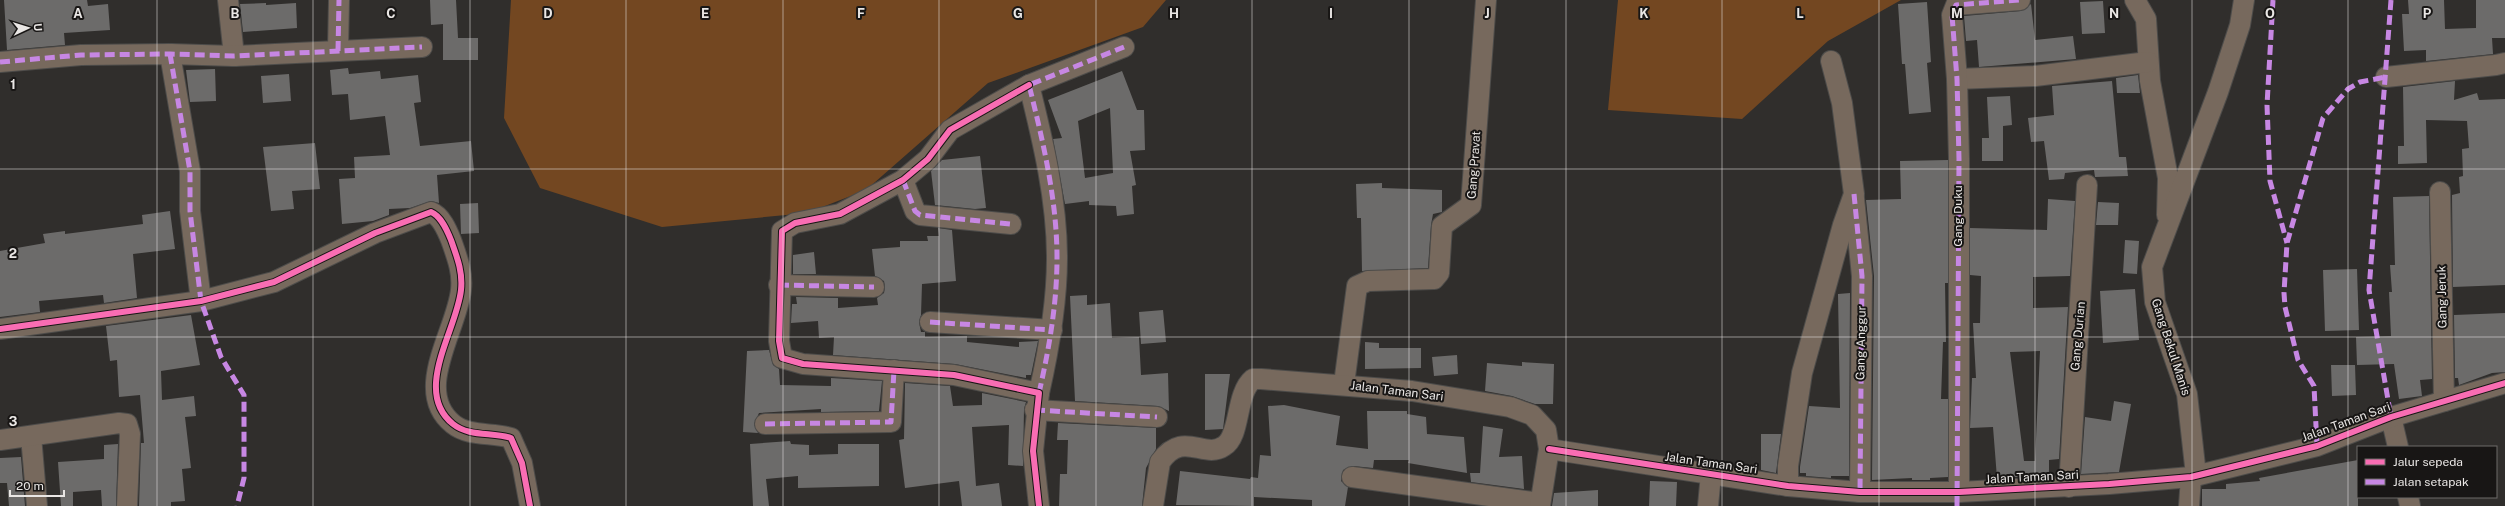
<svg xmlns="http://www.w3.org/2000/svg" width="2505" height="506" viewBox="0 0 2505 506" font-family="'Public Sans',sans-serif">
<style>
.green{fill:#734721}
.building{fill:#6c6b6a;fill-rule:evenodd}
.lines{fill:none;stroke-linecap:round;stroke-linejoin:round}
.street-casing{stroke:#4d4c4a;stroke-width:22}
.street{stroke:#77695d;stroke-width:20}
.quiet{stroke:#c787e3;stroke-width:5;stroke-dasharray:10 5;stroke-linecap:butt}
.cycleway-casing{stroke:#181615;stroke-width:8}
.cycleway{stroke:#f96db3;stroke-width:6}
.grid{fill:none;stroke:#eae7e5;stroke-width:1;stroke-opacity:0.55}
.labels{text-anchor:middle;stroke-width:4;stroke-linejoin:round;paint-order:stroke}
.street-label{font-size:12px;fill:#eae7e5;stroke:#181615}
.grid-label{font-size:13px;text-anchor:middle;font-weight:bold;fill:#eae7e5;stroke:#181615;stroke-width:4;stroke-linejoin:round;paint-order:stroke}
</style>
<rect width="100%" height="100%" fill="#302e2c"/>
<g class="green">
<path d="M511,0H1166L1143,27L988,83L866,190L807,213L662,227L540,188L504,118Z"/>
<path d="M1618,0H1901L1828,41L1742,119L1608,110Z"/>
</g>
<g class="building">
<path d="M4,0H87L88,6L108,4L110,30L64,33L65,45L7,50Z"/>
<path d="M430,0H456L458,38H478V60H443V24L431,25Z"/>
<path d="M2408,0H2444L2445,29L2476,28V0H2505V38H2492L2493,54L2426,61V50L2404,51L2402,14H2409Z"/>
<path d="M2103,1L2105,33L2082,34L2080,2Z"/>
<path d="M1927,2L1931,62L1927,63L1931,112L1909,114L1905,64H1902L1898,4Z"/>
<path d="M266,3V5L296,3L297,28L243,32L240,4Z"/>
<path d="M2031,4L2035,40L2073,36L2076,59L1979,67L1977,40L1966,41L1964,16L2021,11Z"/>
<path d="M348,68L349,74L380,71L381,79L418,75L421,102L414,103L420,146L471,141L474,171L437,175L439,203L431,201L410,208L389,209V215L373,221L342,224L339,179L355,178L354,157L390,155L385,116L350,120L348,94L332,95L330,70Z"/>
<path d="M215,69L216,101L190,102L186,70Z"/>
<path d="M1122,71L1137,110H1144L1145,150L1130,151L1136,185L1132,186L1134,214L1117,216L1116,206L1089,205V201L1065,204L1053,139L1062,138L1048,100ZM1110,108L1113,173L1085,178L1078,121Z"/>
<path d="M289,74L291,101L263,103L261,76Z"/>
<path d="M2138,75L2140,93H2117L2116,78Z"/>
<path d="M2112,81L2119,157H2126L2128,176L2095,177L2094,170L2065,173L2064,179L2049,180L2044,141L2031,142L2028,118L2054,115L2052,86Z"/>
<path d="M2455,81L2454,100L2477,93L2479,100L2505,99V285L2453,287L2452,195L2460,193L2459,177L2463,176L2462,149L2469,148L2467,121L2426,120L2427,163L2398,164V146H2404L2403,87Z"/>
<path d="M2010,96L2012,125L2003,126V161H1982V138H1989L1987,97Z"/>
<path d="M315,143L320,189L292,191L294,209L271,211L263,147Z"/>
<path d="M980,156L986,208L975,209L935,205L931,171L942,160Z"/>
<path d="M1948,160V283H1945L1946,342H1943L1941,399H1948V477L1930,478V480H1912V478L1872,480L1874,276L1866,200L1901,199L1900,161Z"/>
<path d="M1382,183V188L1442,190V212L1433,214L1431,225L1428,268L1362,271L1361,218H1357L1356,184Z"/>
<path d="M2429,196L2432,379L2420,380L2422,396L2399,399L2394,364L2357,365L2356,337L2391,336L2389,292H2392L2390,265H2395L2393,197Z"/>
<path d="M2048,199L2075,201L2070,276L2033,277V308L2068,307L2059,459L2049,460V473H2036V476L1997,478L1993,427L1970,428L1972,378H1976L1973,323H1980L1981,276L1970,275V228L2047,230ZM2040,351L2035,461H2024L2010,352Z"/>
<path d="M2098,202L2119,203L2118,225H2096Z"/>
<path d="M478,203L479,233L461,234L460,204Z"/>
<path d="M170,211L175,249L133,254L137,298L104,303L103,295L39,301L40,312L0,317V251L45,243L43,234L65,231V234L143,224L142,215Z"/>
<path d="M938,228L952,230L956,281L922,284L921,315L919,322L921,332H925V337L967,336V342L1019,347V342L1038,341L1031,375H1026V378L955,364L833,355L834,337L819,338L818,321L791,323L792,304H797L796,297L838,298V308L878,305L877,298L884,293L885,287L884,281L875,276L872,249L900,247V241H928L927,236H939Z"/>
<path d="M2125,240L2139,241L2137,274L2123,273Z"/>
<path d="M814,252L816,274H793V255Z"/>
<path d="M2357,269L2359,330L2325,331L2323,270Z"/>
<path d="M2135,289L2139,340L2103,343L2100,291Z"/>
<path d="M1850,293L1849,476H1831V478L1806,476V473H1800V467L1809,406L1840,408L1838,294Z"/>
<path d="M1087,295V305L1110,303L1112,338L1139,337L1141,375L1168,373L1169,411L1158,406L1075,401L1070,296Z"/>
<path d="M1163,310L1166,342L1141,344L1139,312Z"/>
<path d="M2505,313V372L2492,373L2459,385L2458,378H2455L2454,315Z"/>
<path d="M191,315L200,365L161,371L162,400L194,396L196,416L185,417L191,468L182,469L185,501L171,502V506H139L141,443H144L140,395L119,397L117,360L110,361L106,326Z"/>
<path d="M1365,342L1379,343V348H1421V368L1365,369Z"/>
<path d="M769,350L773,365L779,369L780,385L831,386V378L882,381L879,411L821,412V409L759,413L754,424L758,433L743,432L747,351Z"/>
<path d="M1457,355L1458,374L1434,376L1432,357Z"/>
<path d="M1522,362L1554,364L1553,404H1535L1512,396L1485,391L1487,363L1522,366Z"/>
<path d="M2331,365H2355L2356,395L2332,396Z"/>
<path d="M1205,374H1230L1223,429L1205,430Z"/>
<path d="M905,383L950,386L953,406L982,405V393L1026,402L1024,409L1023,466L1008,465L1009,425L972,427L976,486L999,483L1002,506H962L959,481L905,488L899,440L904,439Z"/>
<path d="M2114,401L2131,404L2119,472L2081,474L2085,417L2111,421Z"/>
<path d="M1284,405L1340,416L1336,445L1368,449L1367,411H1407V414L1426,417L1427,434L1464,437L1467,473L1408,463L1409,460H1374L1373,468L1353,466L1343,470L1341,481L1348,487L1345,506H1312V500L1254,497V506L1176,505L1180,471L1250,479L1251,477L1258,478L1260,455L1271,456L1268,406Z"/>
<path d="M1058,423L1156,428V449L1146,468L1142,506H1059L1060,474H1067L1068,440H1057Z"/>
<path d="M1483,426L1503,429L1499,457L1522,456L1524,489L1471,482L1470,473H1480Z"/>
<path d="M1761,434H1781L1776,473L1761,470Z"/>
<path d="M790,441L791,444L809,445V455L838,454V444H879V486L798,488V476L766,479L769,506H753L750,444Z"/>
<path d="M118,444L116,506H102L101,490L73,492V506H61L58,462L104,459V445Z"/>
<path d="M21,457L25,506H9L7,483H0V458Z"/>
<path d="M2358,460V506H2202V489H2226V484L2260,481L2259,478Z"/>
<path d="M1650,481L1677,482L1676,506H1649Z"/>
<path d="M1598,490V506H1552L1554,493Z"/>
</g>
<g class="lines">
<g class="street-casing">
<g id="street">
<path d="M228,0L234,56"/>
<path d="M2135,0L2146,19L2150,81L2168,178L2167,215"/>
<path d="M338,51L339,0"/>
<path d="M170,54L190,171V211L201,301"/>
<path d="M0,62L81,55L170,54L234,56L422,47"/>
<path d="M2386,77L2496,65L2505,63"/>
<path d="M1957,79L2035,76L2148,62"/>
<path d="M1029,85L950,130L928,159L903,180L840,214L795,223L782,231L779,341L782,358L803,364L954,375L1039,393L1033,451L1039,506"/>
<path d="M903,180L915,211L920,215L1011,224"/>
<path d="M2440,192L2444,401"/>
<path d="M1854,198L1862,276L1860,492"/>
<path d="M779,285L874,287"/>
<path d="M930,322L1052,330"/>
<path d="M0,329L201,301L274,282L375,233L431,212C441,216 447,230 451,240C457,257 463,272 461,290C457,330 412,391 453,424C469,437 492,432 511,438L522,463L530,506"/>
<path d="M1344,384L1357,286L1368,281L1434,279L1439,273L1442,226L1471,205L1486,0"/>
<path d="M1039,393C1049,349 1057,304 1057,258C1057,200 1043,141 1029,85L1124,47"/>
<path d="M1035,410L1157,417"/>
<path d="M2391,417L2398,447"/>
<path d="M765,424L891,422L894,370"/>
<path d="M31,436L37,506"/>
<path d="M0,440L119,423L127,424L130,434L127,506"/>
<path d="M1549,449L1788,486L1860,492H1959L2109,484L2191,477L2317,446L2391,417L2505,383"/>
<path d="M2196,475L2187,394L2155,302L2152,267L2218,92L2240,25L2244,0"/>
<path d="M1352,477L1540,503"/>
<path d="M1788,486V466L1802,373L1843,225L1854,194L1842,103L1831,61"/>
<path d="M2069,487L2087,185"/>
<path d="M1959,492V159L1957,79L1952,15L1956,5L2020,0"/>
<path d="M2408,497L2410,506"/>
<path d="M1153,506L1160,462C1183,429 1204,460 1224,446C1241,436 1235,394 1253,379H1261L1412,391L1510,407L1532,415L1546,430L1549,449L1540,506"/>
<path d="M1708,506L1711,474"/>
<path d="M2189,506L2191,477"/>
</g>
</g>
<use href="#street" class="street"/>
<g class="quiet">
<path d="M2273,0L2267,105L2270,181L2287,243"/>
<path d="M2391,0L2369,290L2391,417"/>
<path d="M338,51L339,0"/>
<path d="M170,54L190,171V211L201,301L221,357L244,395V478L237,506"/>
<path d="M0,62L81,55L170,54L234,56L422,47"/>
<path d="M903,180L915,211L920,215L1011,224"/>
<path d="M1854,194L1862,276L1860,492"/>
<path d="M779,285L874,287"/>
<path d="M930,322L1052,330"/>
<path d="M1039,393C1049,349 1057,304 1057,258C1057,200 1043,141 1029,85L1124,47"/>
<path d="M1035,410L1157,417"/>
<path d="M765,424L891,422L894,370"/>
<path d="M2317,446L2314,386L2298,360L2285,307L2284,293L2287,243L2323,118L2348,89L2360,82L2386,77"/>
<path d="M1957,506L1959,159L1957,79L1952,15L1956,5L2020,0"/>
</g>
<g class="cycleway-casing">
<g id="cycleway">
<path d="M1029,85L950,130L928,159L903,180L840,214L795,223L782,231L779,341L782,358L803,364L954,375L1039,393L1033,451L1039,506"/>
<path d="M0,329L201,301L274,282L375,233L431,212C441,216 447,230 451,240C457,257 463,272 461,290C457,330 412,391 453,424C469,437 492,432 511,438L522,463L530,506"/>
<path d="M1549,449L1788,486L1860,492H1959L2109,484L2191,477L2317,446L2391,417L2505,383"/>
</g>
</g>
<use href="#cycleway" class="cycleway"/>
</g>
<path class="grid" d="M157,0V506M313,0V506M470,0V506M626,0V506M783,0V506M939,0V506M1096,0V506M1252,0V506M1409,0V506M1566,0V506M1722,0V506M1879,0V506M2035,0V506M2192,0V506M2348,0V506M0,169H2505M0,337H2505"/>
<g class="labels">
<g class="street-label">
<text transform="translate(1474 165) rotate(-86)" y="4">Gang Pravat</text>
<text transform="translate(1958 216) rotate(-90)" y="4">Gang Duku</text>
<text transform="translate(2442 297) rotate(-91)" y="4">Gang Jeruk</text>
<text transform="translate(2078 336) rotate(-85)" y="4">Gang Durian</text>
<text transform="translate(1861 343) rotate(-89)" y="4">Gang Anggur</text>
<text transform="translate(2171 347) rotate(72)" y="4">Gang Bekul Manis</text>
<text transform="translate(1397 391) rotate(7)" y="4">Jalan Taman Sari</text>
<text transform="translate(2346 422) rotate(-20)" y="4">Jalan Taman Sari</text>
<text transform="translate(1711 463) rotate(8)" y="4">Jalan Taman Sari</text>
<text transform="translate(2032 477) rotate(-3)" y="4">Jalan Taman Sari</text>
</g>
</g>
<g class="grid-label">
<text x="78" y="18">A</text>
<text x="235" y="18">B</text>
<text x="391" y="18">C</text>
<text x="548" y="18">D</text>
<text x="705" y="18">E</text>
<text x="861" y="18">F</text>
<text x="1018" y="18">G</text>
<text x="1174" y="18">H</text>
<text x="1331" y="18">I</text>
<text x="1487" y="18">J</text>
<text x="1644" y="18">K</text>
<text x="1800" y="18">L</text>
<text x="1957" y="18">M</text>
<text x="2114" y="18">N</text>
<text x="2270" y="18">O</text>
<text x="2427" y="18">P</text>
<text x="13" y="89">1</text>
<text x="13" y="258">2</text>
<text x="13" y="426">3</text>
</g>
<rect x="2357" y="446" width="140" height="52" fill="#181615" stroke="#6c6a68"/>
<rect x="2365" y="459" width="20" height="6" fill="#f96db3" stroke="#6c6a68"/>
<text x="2393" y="466" font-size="12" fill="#eae7e5">Jalur sepeda</text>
<rect x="2365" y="479" width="20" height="6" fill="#c787e3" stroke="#6c6a68"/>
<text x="2393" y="486" font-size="12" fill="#eae7e5">Jalan setapak</text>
<g transform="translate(28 28) rotate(86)" stroke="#181615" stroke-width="3" paint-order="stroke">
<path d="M0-3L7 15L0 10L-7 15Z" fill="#eae7e5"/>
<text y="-6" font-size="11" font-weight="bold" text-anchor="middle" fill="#eae7e5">U</text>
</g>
<path d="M10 490v6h54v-6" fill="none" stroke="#eae7e5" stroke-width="2"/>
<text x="16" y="490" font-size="12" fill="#eae7e5" stroke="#181615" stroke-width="3" paint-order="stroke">20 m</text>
</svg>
